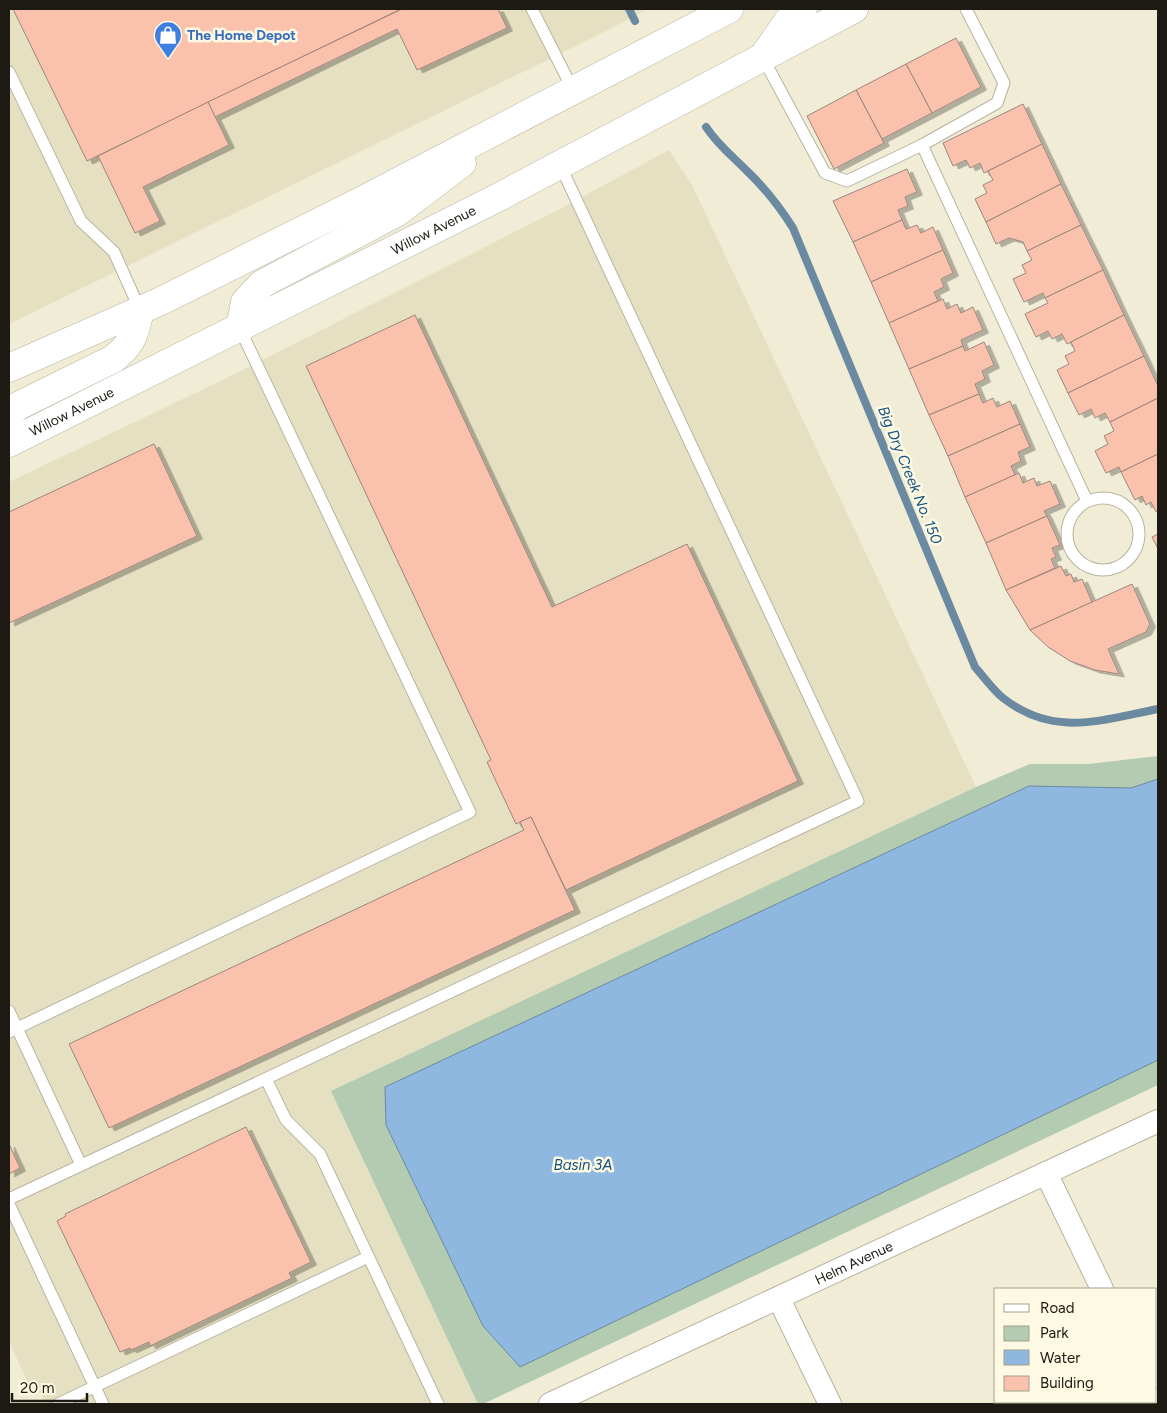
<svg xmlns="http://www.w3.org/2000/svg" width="1167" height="1413" viewBox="0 0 1167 1413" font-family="Figtree,sans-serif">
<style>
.built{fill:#e5e0c2}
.green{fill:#b3ccb1}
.water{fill:#8eb8df;stroke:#6c89a2}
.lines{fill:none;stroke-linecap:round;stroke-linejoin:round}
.stream{stroke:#6c89a2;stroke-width:8}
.building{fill:#fac1ac;stroke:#9c867e;filter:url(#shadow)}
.lane-casing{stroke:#b8b4a0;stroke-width:13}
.street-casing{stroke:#b8b4a0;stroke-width:24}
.secondary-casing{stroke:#b8b4a0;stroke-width:29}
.lane{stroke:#fff;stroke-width:11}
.street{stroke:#fff;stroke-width:22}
.secondary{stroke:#fff;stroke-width:28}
.labels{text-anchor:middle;stroke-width:5;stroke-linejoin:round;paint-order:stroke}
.shop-label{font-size:14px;font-weight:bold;fill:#366cbe;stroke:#fdf9e3;text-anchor:start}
.street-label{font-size:14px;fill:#1c1a13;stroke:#fdf9e3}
.water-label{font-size:15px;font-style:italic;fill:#125283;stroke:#fdf9e3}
</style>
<defs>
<filter id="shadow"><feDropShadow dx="5.5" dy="3" stdDeviation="0" flood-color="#0004"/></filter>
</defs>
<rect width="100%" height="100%" fill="#f0ecd6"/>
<g class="built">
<path d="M9,9H648L596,36L9,324Z"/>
<path d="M669,150L692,185L976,787L332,1091L478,1404H46L36,1384L27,1381L9,1341V482L227,378L556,211Z"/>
</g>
<path class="green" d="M1158,756V1085L483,1404H478L331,1091L976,787L1030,764H1088Z"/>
<path class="water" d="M1158,779V1060L520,1367L483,1326L386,1125L385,1087L1029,786L1131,788Z"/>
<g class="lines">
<g class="stream">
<path d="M629,9L635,21"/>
<path d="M706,127C718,145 731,155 746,170C764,187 779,206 793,228L975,667C984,677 993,690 1003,698C1054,738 1101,720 1158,709"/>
</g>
</g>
<g class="building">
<path d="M13,9H401L87,161Z"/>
<path d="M402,9H498L507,28L417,70L397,29L215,117L208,102Z"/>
<path d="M956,38L981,87L932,113L906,64Z"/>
<path d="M906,64L932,113L882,139L856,90Z"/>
<path d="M856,90L884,143L834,169L807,116Z"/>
<path d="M208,102L229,145L143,187L160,221L135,233L98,156Z"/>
<path d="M1023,104L1042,144L984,173L980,163L970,168L966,160L953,166L943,143Z"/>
<path d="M1042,144L1061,184L986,222L975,199L987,193L983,185L993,180L988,171Z"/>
<path d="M907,169L917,192L905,197L908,206L898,210L902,220L853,242L833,201Z"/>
<path d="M1061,184L1081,225L1027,251L1023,242L1009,238L996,244L986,222Z"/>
<path d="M902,220L906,229L917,225L921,233L933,227L943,250L871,282L853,242Z"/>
<path d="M1081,225L1103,270L1045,298L1043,293L1024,302L1013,279L1026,273L1022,265L1032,260L1027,251Z"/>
<path d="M943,250L953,273L941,279L944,287L934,292L938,301L889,323L871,282Z"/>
<path d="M1103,270L1124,315L1067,344L1062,334L1052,339L1048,331L1036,337L1025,314L1048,303L1045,298Z"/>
<path d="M943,299L947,309L957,304L961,313L973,307L983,330L961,340L963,346L909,369L889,323Z"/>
<path d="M415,315L552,607L687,544L798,781L566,890L531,817L516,824L487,762L491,760L306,366Z"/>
<path d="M1124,315L1144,356L1068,393L1057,370L1069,364L1065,356L1075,351L1071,342Z"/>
<path d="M984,342L994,365L982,371L985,379L975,384L979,394L929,415L909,369L963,346L965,351Z"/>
<path d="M1144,356L1158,386V398L1110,422L1105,413L1095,418L1091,409L1079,415L1068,393Z"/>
<path d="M979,394L983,403L993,398L997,407L1010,401L1020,424L948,456L929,415Z"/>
<path d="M1158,398V454L1121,472L1119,467L1106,473L1095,451L1108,444L1104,436L1114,431L1110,422Z"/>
<path d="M1020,424L1030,447L1018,452L1021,461L1011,466L1015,475L965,497L948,456Z"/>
<path d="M154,444L197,536L9,623V512Z"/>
<path d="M1158,454V511L1156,512L1151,502L1146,505L1142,496L1135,500L1121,472Z"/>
<path d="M1019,473L1023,483L1034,478L1037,486L1050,481L1060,504L1044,511L1047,516L986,543L965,497Z"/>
<path d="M1047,516L1060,545L1052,548L1056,557L1051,559L1055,568L1006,590L986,543Z"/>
<path d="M1158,534V549L1152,537Z"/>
<path d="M1061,566L1066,576L1071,574L1074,582L1082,579L1092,602L1030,630L1006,590Z"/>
<path d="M1132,584L1150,624L1146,632L1108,649L1119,674L1095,670L1070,661L1048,647L1030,630Z"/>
<path d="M531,817L575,910L109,1128L69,1044L524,830L520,822Z"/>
<path d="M246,1127L311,1262L289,1273L292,1278L150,1346L149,1342L131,1350L130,1348L120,1352L57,1221L66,1216L65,1214Z"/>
<path d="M9,1144L20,1168L9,1174Z"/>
</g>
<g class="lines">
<g class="lane-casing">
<g id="lane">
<path d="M532,9L573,90"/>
<path d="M763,58L825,173L847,181L922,145L997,103L1004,83L966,9"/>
<path d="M9,72L81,221L114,252L140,310"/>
<path d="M922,145L1087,501"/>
<circle cx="1103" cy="534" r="36"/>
<path d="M9,1011L81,1165"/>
<path d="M9,1032L470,812L240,329"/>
<path d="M266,1079L286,1120L320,1154L438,1404"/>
<path d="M9,1199L858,801L560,165"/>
<path d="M9,1204L103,1404"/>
<path d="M58,1404L368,1257"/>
</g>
</g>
<g class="street-casing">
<g id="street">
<path d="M1046,1173L1102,1289"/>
<path d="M779,1299L830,1404"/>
<path d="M1156,1400L1158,1404"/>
<path id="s1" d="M550,1404L1158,1121"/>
</g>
</g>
<g class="secondary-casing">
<g id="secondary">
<path d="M765,54L788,21L803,9"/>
<path d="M240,329L245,302L262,284L396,213L462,163"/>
<path d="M9,368L161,301L361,201L729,9"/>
<path d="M9,414L18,406L113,359C133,344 135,333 140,310"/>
<path id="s2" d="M9,443L497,198L854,9"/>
</g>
</g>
<use href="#lane" class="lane"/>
<use href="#street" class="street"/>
<use href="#secondary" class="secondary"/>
</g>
<defs>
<g id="shop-pin" transform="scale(1.4375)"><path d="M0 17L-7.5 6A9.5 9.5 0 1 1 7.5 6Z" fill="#3f7fe0" stroke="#fdf9e3"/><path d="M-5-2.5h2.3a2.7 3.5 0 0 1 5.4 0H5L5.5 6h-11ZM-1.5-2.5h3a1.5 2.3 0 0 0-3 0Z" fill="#fff"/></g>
</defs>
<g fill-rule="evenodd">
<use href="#shop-pin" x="168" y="35"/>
</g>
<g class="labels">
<g class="shop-label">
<text x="187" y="40">The Home Depot</text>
</g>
<g class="street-label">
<text dy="5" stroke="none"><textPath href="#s2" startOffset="475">Willow Avenue</textPath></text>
<text dy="5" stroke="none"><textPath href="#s2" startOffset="70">Willow Avenue</textPath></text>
<text dy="5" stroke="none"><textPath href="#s1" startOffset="335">Helm Avenue</textPath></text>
</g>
<g class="water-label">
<text transform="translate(910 475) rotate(68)" y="5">Big Dry Creek No. 150</text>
<text x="583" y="1170">Basin 3A</text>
</g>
</g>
<rect width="1167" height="1413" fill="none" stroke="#1c1a13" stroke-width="20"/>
<rect x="994" y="1288" width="162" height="115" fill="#fdf9e3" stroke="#a3a090"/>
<rect x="1004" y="1304" width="25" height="8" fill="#ffffff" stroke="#a3a090"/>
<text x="1040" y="1313" font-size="15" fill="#1c1a13">Road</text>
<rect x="1004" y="1326" width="25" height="15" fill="#b3ccb1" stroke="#a3a090"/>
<text x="1040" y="1338" font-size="15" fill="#1c1a13">Park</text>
<rect x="1004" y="1350" width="25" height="15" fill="#8eb8df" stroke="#a3a090"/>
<text x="1040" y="1363" font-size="15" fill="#1c1a13">Water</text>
<rect x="1004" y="1376" width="25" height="15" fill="#fac1ac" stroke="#a3a090"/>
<text x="1040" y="1388" font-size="15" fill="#1c1a13">Building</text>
<path d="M12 1393v8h75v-8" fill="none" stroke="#1c1a13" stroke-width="2.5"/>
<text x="20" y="1393" font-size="15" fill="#1c1a13" stroke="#fdf9e3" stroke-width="4" paint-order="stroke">20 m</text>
</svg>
